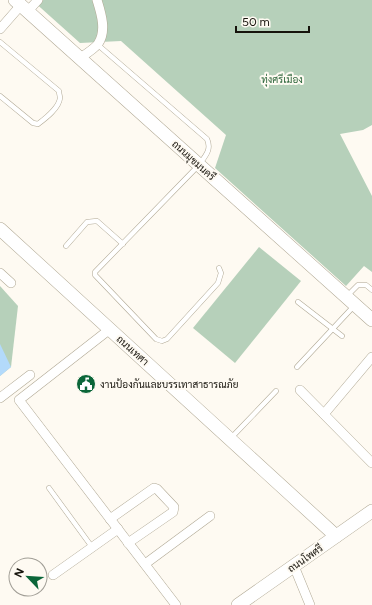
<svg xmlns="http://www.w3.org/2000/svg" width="372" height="605" viewBox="0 0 372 605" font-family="Figtree,Sarabun,sans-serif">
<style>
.green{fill:#b6d0ba}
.water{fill:#b3dafb}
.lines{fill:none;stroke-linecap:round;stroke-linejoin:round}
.lane-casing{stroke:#b1a995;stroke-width:5.5}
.street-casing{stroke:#b1a995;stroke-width:10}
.secondary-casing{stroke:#b1a995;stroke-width:14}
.lane{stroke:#fff;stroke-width:4.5}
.street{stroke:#fff;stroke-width:9}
.secondary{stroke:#fff;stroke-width:13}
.labels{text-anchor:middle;stroke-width:4;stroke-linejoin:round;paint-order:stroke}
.park-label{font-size:10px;fill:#2b6439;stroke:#fefaf2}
.street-label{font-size:10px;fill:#16130c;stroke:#fefaf2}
.poi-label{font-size:10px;fill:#16130c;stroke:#fefaf2;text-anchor:start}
</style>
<rect width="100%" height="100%" fill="#fefaf2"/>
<g class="green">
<path d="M32,0H372V125L363,130L340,134L372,196V272L364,266L346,286L215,168L226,135L121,41L80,43Z"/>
<path d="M259,247L301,281L235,363L193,328Z"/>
<path d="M0,286L18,306L11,367L0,376Z"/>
</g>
<path class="water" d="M0,344L11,367L0,376Z"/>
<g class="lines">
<g class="lane-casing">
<g id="lane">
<path d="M0,42L59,91C59,94 60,96 60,98C59,108 46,118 38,124L33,123L0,96"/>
<path d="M98,45L207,139C212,150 205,156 199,165L95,272V275L156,339L162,341L167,339L218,283L221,273L219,268"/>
<path d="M66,246L87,222L97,221L123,244"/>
<path d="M347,296L358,285H366L372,290"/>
<path d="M298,302L342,336"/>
<path d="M297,367L354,306"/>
<path d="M231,438L276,391"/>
<path d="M49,488L92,547"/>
</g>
</g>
<g class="street-casing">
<g id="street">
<path d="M28,11L38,0"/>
<path d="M0,29L21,5"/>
<path d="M80,58C86,54 94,49 98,44C107,31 101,13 97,0"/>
<path d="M0,273L11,283"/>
<path d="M110,329L19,400L176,605"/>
<path d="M300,390L372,463"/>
<path d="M0,398L30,375"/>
<path d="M324,414L372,357"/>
<path d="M110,519L154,488L157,489L174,507L173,512L128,543"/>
<path d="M145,564L210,516"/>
<path d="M294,566L310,605"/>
<path d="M53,575L118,529"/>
</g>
</g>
<g class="secondary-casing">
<g id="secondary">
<path d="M15,0L372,320"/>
<path d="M0,229L336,536"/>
<path d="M238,605L372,511"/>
</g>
</g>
<use href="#lane" class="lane"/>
<use href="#street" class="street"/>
<use href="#secondary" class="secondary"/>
</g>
<defs>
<g id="civic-disc" transform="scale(1)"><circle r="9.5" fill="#0b6639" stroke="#fefaf2"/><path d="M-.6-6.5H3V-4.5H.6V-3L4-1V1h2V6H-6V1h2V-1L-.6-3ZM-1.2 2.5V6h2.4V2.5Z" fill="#fff"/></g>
</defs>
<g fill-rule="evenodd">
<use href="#civic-disc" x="86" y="384"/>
</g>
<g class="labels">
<g class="park-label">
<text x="282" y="83">ทุ่งศรีเมือง</text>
</g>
<g class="street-label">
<text transform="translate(194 160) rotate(42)" y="4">ถนนมุขมนครี</text>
<text transform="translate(133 350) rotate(42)" y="4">ถนนเทศา</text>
<text transform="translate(305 558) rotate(-35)" y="4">ถนนโพศรี</text>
</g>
<g class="poi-label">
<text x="100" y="388">งานป้องกันและบรรเทาสาธารณภัย</text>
</g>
</g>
<g transform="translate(28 577) rotate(295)"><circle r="19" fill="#fefaf2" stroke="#a19e96"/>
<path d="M0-3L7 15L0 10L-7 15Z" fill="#0b6639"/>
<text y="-6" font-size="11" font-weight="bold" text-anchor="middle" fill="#16130c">N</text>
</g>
<path d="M236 26v6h73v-6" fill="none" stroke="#16130c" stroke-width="2"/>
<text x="242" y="26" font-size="12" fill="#16130c" stroke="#fefaf2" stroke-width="3" paint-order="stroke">50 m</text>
</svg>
